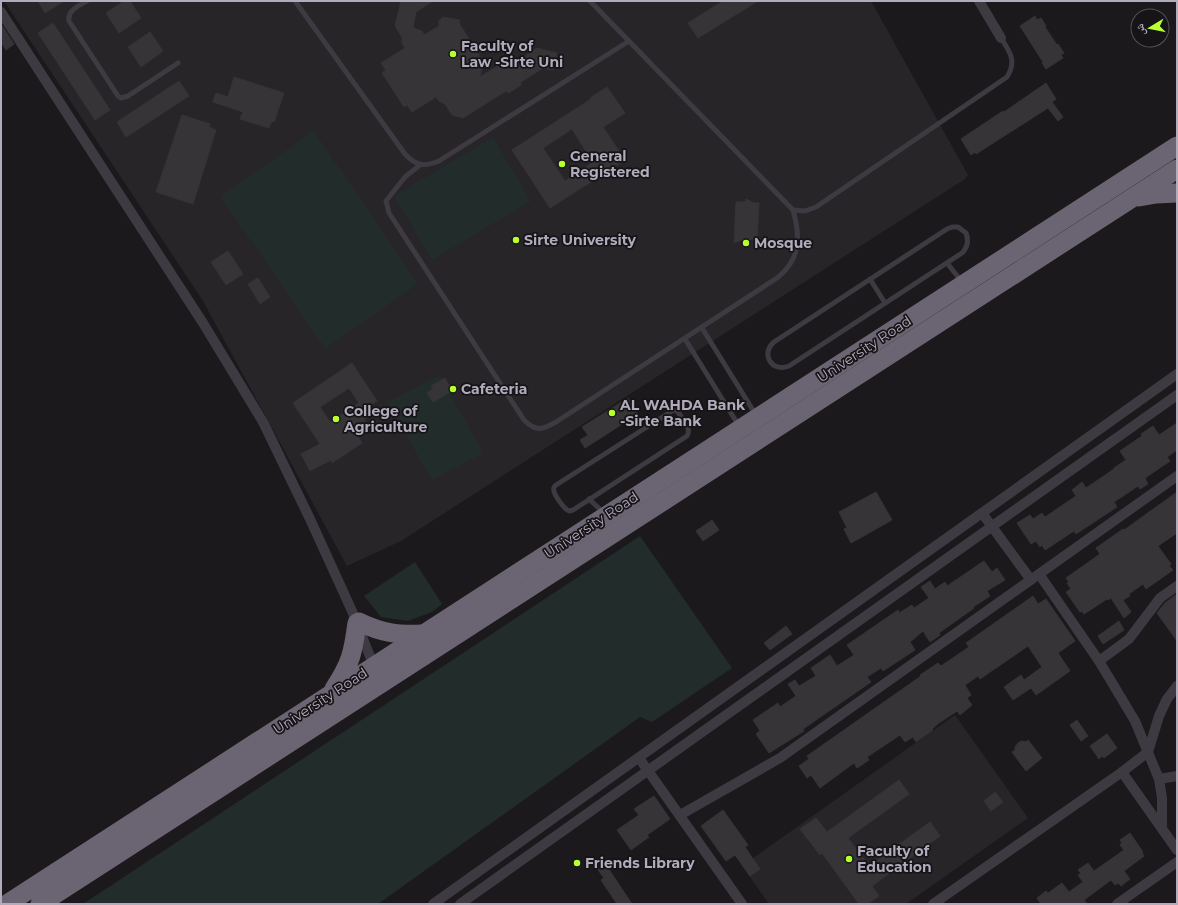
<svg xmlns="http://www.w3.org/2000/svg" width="1178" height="905" viewBox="0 0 1178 905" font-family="Montserrat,'Noto Naskh Arabic',sans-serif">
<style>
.built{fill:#282529}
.green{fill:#222c2b}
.building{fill:#373438;stroke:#363338;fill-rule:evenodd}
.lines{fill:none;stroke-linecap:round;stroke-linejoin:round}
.lane{stroke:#3e3a41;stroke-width:5}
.street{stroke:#3e3a41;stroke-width:10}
.highway{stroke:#6b6573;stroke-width:19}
.poi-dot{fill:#b8ff2e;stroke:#161417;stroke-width:1.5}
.labels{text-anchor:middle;stroke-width:3.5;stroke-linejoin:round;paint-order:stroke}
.poi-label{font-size:14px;font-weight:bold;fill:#b1abbc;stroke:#161417;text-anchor:start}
.street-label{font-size:14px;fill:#b1abbc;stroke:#161417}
</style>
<rect width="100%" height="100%" fill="#1b191c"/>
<g class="built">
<path d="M4,1H871L968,175L965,179L401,541L347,566L203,301Z"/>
<path d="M955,715L1028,818L906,904H769L742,866Z"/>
</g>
<g class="green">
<path d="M314,131L418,284L325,348L220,196Z"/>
<path d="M493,137L531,201L432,260L394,196Z"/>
<path d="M440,375L483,453L432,480L387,402Z"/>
<path d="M640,536L732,668L652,722L640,717L378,904H83Z"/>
<path d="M415,562L442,604L432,612L408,621L381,617L364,596Z"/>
</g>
<g class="building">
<path d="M38,1H64L45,13Z"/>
<path d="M124,1H130L141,18L119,33L106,13Z"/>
<path d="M401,1H433L416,12L413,28L422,31L424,35L439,26V21L443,17L460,20L459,23L481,58H484L480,77L504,62L506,65L517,58L518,61L537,48L557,53L553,70L543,68L521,82V85L509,93L506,91L463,118L452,115L445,104L439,101L436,97L412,112L407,105L404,107L382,73L386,70L381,63L405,48L402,43V37L395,26Z"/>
<path d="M723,1H758L698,38L688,23Z"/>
<path d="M1035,16L1037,20L1041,18L1046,26L1045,27L1057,45L1058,44L1064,53L1061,55L1063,58L1046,69L1042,63L1043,62L1020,26Z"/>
<path d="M53,23L110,110L95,120L38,33Z"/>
<path d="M1,24L14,44L6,50L1,42Z"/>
<path d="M150,32L163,51L141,67L128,47Z"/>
<path d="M234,77L284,93L274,122L272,121L269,128L240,119L243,112L213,102L216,93L228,97Z"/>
<path d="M179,81L189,96L126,137L117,122Z"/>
<path d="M1046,83L1056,99L1052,102L1063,117L1058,121L1048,108L976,154L975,152L971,155L961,139L1003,111L1004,112Z"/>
<path d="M607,87L625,113L603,127L625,160L550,208L512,150L591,99L590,98ZM572,129L593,162L565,181L543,148Z"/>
<path d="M182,115L210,124L209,127L216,130L193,204L156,192Z"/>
<path d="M746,199L754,203H759L757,240L744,239L734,243L736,202H745Z"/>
<path d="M228,251L243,274L226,285L211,262Z"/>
<path d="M258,278L270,297L260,304L248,284Z"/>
<path d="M352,363L377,401L367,407L372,414L364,420L367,424L355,432L362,443L332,463L331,460L310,471L301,454L320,444L293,403ZM349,388L359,403L330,422L320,407Z"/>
<path d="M445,378L452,391L433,402L427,393L433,389L431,386Z"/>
<path d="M628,398L638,414L585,448L580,440L588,435L582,427Z"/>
<path d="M1177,423V450L1167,457L1170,461L1145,478L1148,484L1140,489L1138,486L1114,502L1117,507L1076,534L1074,531L1045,550L1042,545L1040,547L1036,541L1031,544L1017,523L1030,515L1033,519L1042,513L1045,517L1076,496L1072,490L1082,482L1086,488L1114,469V468L1126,460L1120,451L1142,436L1141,434L1153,426L1159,435Z"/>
<path d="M876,492L892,520L851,543L844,529L847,528L839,512Z"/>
<path d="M1177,492V533L1158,546L1171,564L1169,566L1173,570L1146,589L1143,584L1129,594L1130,596L1123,600L1131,612L1124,618L1111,598L1108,600L1107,599L1084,614L1082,611L1080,612L1066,592L1071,589L1067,583L1069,582L1066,578L1100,554L1096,548L1123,529L1124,530Z"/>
<path d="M712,520L719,530L703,541L696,531Z"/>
<path d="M984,561L992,572L997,568L1005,580L987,591L990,596L973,607L974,608L939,633L940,635L930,642L923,631L910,642L915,650L883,671L881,668L867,677L871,682L803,729L804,731L769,753L756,734L760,731L753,720L778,703L780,707L796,696L788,684L795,680L799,686L816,676L811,668L830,655L837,666L854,655L847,645L898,610L899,613L912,605L914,608L929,598L921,587L930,581L935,589L945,582L947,586Z"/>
<path d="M1177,594V641L1157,613L1165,603Z"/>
<path d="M1033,596L1038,604L1046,599L1075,641L1058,653L1070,671L1036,695L1031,688L1013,700L1004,687L1021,675L1024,680L1042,667L1028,646L980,679L978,676L965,685L971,695L967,698L972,705L960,715L957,711L939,723L932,729L933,730L916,742L913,737L905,742L900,735L867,757L869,760L857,768L854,763L820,788L811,775L807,778L799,766L809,759L807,756L921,676L920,675L938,663L941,666L969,647L966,643Z"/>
<path d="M1119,621L1124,630L1103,644L1098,636Z"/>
<path d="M786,626L792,634L770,650L764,643Z"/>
<path d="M1077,720L1088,736L1081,741L1070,725Z"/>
<path d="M1107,734L1117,748L1104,758L1102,756L1099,759L1090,746Z"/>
<path d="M1028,740L1042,758L1026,771L1012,752L1015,750V747L1018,743L1022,741L1026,742Z"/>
<path d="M899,780L909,794L848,838L869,866L930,822L940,836L872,886L879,896L867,904H859L822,853L820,855L800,829L816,818L827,832Z"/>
<path d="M995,792L1003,802L991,811L984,801Z"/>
<path d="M654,796L670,819L647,835L649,837L631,850L617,830L639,815L634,809Z"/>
<path d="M723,810L748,845L745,847L760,869L750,876L735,855L726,861L701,826Z"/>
<path d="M1130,833L1143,852L1142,853L1144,856L1124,871L1130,879L1121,886L1118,883L1115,885L1111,880L1084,900L1087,904H1041L1037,898L1046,891L1048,893L1062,883L1069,892L1083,882L1078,875L1081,873L1078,870L1088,863L1094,871L1124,850L1120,845L1122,843L1120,840Z"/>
<path d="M604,862L632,904H617L601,880L604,878L596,867Z"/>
</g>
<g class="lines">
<g class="lane">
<path d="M87,1C79,6 67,10 69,21L118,96L121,98L128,96L178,63"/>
<path d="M295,1L405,154C416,166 424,167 439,161L629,41"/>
<path d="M590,1L793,210L805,211L816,207L1007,77C1017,61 1010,52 1001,38"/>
<path d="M420,165L405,177L386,201L389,213L524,420C536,432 542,430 556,422L777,278C782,274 787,269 790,264C801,248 798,227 793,210"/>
<path d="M952,227H958L966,233C969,241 968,247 962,253L789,366C772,373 760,354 774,342L947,229Z"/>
<path d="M947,263L962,282"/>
<path d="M870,279L885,303"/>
<path d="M702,328L756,415"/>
<path d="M685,339L739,426"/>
<path d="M675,410L678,412C682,419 692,428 687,436L573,510L569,511C564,509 555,496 554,491C553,488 554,487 556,485L672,411Z"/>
<path d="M589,499L604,513"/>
</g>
<g class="street">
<path d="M979,1L1001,38"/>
<path d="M1,12L203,323L263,422L310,519L352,611L375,669"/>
<path d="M982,513L1031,580"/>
<path d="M1039,574L1099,661L1135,721L1159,779L1162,798V828"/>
<path d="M1099,661L1129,639L1160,598L1177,586"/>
<path d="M639,758L742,904"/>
<path d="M1122,772L1177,850"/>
<path d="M1159,779L1177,776"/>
<path d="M680,815L780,758L1177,476"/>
<path d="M433,904L1177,374"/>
<path d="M460,904L1177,395"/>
<path d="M933,904L1122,772L1148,752L1159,716L1167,699L1177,686"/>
<path d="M1117,904L1177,862"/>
</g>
<g class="highway">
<path d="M1139,197L1156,194L1177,193"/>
<path d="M359,622C382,633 397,635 422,634"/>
<path d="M334,689C351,663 353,653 357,623"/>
<path d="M7,904L1177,146"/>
<path d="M40,904L1177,169"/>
</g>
</g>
<g class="poi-dot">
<circle cx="453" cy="54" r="4"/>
<circle cx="562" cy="164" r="4"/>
<circle cx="516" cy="240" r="4"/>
<circle cx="746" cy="243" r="4"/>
<circle cx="453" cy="389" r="4"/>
<circle cx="612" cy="413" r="4"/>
<circle cx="336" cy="419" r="4"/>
<circle cx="849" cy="859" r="4"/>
<circle cx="577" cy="863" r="4"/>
</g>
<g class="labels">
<g class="poi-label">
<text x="461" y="51">Faculty of<tspan x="461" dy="16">Law -Sirte Uni</tspan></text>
<text x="570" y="161">General<tspan x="570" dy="16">Registered</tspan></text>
<text x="524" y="245">Sirte University</text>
<text x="754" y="248">Mosque</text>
<text x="461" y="394">Cafeteria</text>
<text x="620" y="410">AL WAHDA Bank<tspan x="620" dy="16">-Sirte Bank</tspan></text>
<text x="344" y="416">College of<tspan x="344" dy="16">Agriculture</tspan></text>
<text x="857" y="856">Faculty of<tspan x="857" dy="16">Education</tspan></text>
<text x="585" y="868">Friends Library</text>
</g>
<g class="street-label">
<text transform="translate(864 349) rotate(-33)" y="5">University Road</text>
<text transform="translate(591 525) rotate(-33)" y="5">University Road</text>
<text transform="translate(320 701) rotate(-33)" y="5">University Road</text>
</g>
</g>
<rect width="1178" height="905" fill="none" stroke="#b1abbc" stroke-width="4"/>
<g transform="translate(1150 28) rotate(260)"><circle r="19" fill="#161417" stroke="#545059"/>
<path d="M0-3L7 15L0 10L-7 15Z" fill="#b8ff2e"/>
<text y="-6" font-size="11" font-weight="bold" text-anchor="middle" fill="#b1abbc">ش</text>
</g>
</svg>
